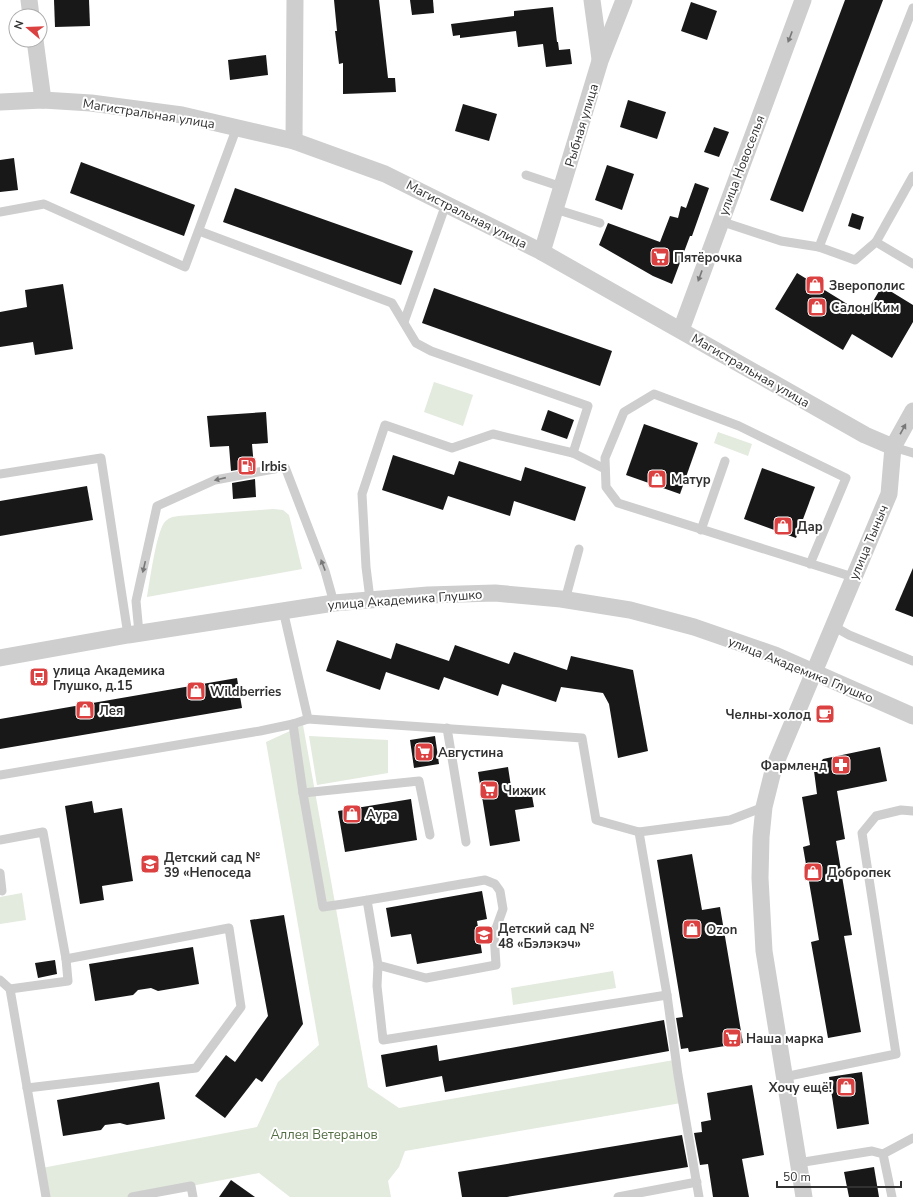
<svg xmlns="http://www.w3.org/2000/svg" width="913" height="1197" viewBox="0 0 913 1197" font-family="'Nunito Sans',sans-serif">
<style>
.green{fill:#e3eade}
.building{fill:#181818}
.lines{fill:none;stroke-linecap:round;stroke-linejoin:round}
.lane{stroke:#cecece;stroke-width:9}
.street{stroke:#cecece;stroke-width:17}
.oneway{fill:#787878}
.labels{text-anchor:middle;stroke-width:4;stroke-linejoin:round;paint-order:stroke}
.street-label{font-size:13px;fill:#313131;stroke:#fff}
.poi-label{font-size:13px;font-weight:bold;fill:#313131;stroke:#fff;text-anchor:start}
.park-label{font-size:13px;fill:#516b41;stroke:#fff}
</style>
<rect width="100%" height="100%" fill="#fff"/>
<g class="green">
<path d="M434,382L473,395L463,426L424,412Z"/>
<path d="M718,432L752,444L748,456L714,443Z"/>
<path d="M273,509L283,510L289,515L302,569L147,597C150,580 156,535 164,523C168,518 172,517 178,516Z"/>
<path d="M303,725L368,1087L399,1108L674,1060L681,1103L405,1151L399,1167L388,1181L391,1197H290L259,1173L134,1197H47L42,1168L257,1127L278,1082L319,1045L266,742Z"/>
<path d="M309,736L388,740V773L317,785Z"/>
<path d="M22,893L26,920L0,924V897Z"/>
<path d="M613,971L616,988L513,1005L511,988Z"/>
</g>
<g class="building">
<path d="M54,0H89L90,26L55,27Z"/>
<path d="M334,0H379L388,78H395L396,92L343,94V63L339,64L335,31H337Z"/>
<path d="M410,0H433L434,13L412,15Z"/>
<path d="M845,0H883L803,212L770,200Z"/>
<path d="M691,2L717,11L707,40L681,31Z"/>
<path d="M553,7L557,42H558L559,50L570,49L572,64L546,67L543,44L518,47L516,31L460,38V35L453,36L451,24L514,16V11Z"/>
<path d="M266,55L268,75L230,80L228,60Z"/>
<path d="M628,100L666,112L657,139L620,127Z"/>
<path d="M463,104L497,114L489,141L455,131Z"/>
<path d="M714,127L729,132L719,157L704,152Z"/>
<path d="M14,158L18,190L0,192V160Z"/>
<path d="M81,162L195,205L184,236L70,193Z"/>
<path d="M607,165L634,174L622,210L595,200Z"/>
<path d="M695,183L709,188L692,236H690L672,284L653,276L599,245L608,223L660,242L670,216L678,218L681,206L686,208Z"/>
<path d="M235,188L413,251L401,285L223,222Z"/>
<path d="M852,213L864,217L860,230L848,226Z"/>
<path d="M797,273L865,315L882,286L913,305V322L892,358L852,334L843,350L775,309Z"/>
<path d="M63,284L73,349L35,355L33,342L0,347V312L27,307L25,290Z"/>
<path d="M434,288L612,351L600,386L422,323Z"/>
<path d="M548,410L574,420L567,439L541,430Z"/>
<path d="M266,412L268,443L252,444L254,467L231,471L229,446L210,447L207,416Z"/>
<path d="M644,424L698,443L680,494L626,475Z"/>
<path d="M393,455L454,475L459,461L521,481L525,467L586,487L575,521L514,501L510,516L448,496L443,510L382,490Z"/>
<path d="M762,468L815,487L796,538L744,519Z"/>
<path d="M255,479L256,497L233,499L232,483Z"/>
<path d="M87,486L93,520L0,536V501Z"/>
<path d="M913,568V617L895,610Z"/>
<path d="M337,640L391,659L396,643L449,661L455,645L509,664L514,652L567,670L571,656L633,670L648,751L618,758L609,704L603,693L561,687L556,702L502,684L498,696L444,677L439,690L386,672L380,690L326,671Z"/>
<path d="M237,678L242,708L0,749V719Z"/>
<path d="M435,736L439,764L414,768L410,740Z"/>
<path d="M880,747L887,781L837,791L845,839L836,841L852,935L844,936L861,1032L828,1038L811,942L819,940L803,847L810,845L802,797L817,794L814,771L823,759Z"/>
<path d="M508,767L512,793L531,790L534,807L515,810L520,841L490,846L478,772Z"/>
<path d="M411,799L417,840L345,852L338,811Z"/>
<path d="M92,801L94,813L122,808L133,881L102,886L104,900L80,904L65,806Z"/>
<path d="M692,854L702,910L720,907L743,1043L689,1052L688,1048L681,1049L676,1018L683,1017L657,860Z"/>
<path d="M482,891L487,919L477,921L482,953L417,964L411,934L391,937L386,908Z"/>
<path d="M284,915L303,1024L262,1082L256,1078L225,1118L195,1096L226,1055L235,1062L268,1016L250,920Z"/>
<path d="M193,947L199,984L158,991L151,988L138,990L133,995L95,1001L89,964Z"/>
<path d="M55,960L57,974L38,978L35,963Z"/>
<path d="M664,1020L669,1051L445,1092L442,1076L386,1087L381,1055L437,1045L439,1061Z"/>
<path d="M862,1072L869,1124L837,1129L829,1077Z"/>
<path d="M159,1082L165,1119L127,1125L120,1123L105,1125L101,1130L63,1136L57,1100Z"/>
<path d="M752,1085L764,1155L742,1159L749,1197H713L708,1164L700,1165L694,1133L702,1132L701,1122L711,1120L707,1093Z"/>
<path d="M682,1135L688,1167L507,1197H462L458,1172Z"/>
<path d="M874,1167L879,1197H849L844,1172Z"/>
<path d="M231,1180L255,1197H219Z"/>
</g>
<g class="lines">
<g class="lane">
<path d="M526,175L562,187"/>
<path d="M555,209L600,223"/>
<path d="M0,212L44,204L185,267L237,127"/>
<path d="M720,221L781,241L819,247L855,260L876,242L913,264"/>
<path d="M199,231L392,303L416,343L431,351L588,406L573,453L493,434L452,448L385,425L362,494L366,567L370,599"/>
<path d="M876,242L913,176"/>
<path d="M819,247L913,8"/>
<path d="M404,322L446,204"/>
<path d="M893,447L913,453"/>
<path d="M573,453L605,469"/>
<path d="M0,474L101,458L128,635"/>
<path d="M701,530L725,461"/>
<path d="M810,564L846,478L739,426L654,394L624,412L605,458L606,487L618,503L853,577"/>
<path d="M565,600L579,549"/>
<path d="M283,610L308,719L582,738L596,820L639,832"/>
<path d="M833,626L849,635L913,661"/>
<path d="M139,633L136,601L157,506L215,480L285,467L325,571L334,603"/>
<path d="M293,724L303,793L323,907C378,899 431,889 485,880L495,884L500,891L503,909L494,934L496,965L426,978L378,965L367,900"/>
<path d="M447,728L466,842"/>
<path d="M0,775L260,731L293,724L308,719"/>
<path d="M303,793L419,781L430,835"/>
<path d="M0,840L43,832L66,959"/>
<path d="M0,873L2,891"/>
<path d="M378,965L377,986L383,1040L667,995"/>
<path d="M0,980L10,989L46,1197"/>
<path d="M10,989L68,981L66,959L229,928L241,1007L196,1068L27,1088"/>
<path d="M784,1077L896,1054L862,833L876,816L901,810L913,811"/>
<path d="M883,1154L913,1138"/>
<path d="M798,1163L872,1151L883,1154L892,1197"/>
<path d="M132,1197L191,1186L193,1197"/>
<path d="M618,1197L697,1182"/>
<path d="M699,1197L678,1075L667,995L639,832L730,820L764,807"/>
</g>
<g class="street">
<path d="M29,0L31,16"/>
<path d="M592,0L600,59"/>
<path d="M35,40L43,100"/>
<path d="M0,102L43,100L91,103L182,115L294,141L385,174L542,252L865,435L893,447"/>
<path d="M294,141L295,0"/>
<path d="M542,252L600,61L624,0"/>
<path d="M681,330L803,0"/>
<path d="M0,658L128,635L334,603L428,595L495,593L561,599L630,610L694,627L775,655L913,716"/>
<path d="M804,1197L764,951L760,878L761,837L764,807L774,767L889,494L893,447L913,411"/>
</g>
</g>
<defs><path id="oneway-solid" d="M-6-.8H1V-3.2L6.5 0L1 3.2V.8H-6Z"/></defs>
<g class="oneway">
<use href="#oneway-solid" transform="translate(790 37) rotate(111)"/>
<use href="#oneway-solid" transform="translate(700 276) rotate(110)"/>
<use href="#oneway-solid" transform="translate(903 429) rotate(-61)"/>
<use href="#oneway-solid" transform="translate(220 479) rotate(167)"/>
<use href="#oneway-solid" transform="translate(323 565) rotate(-111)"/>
<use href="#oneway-solid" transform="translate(144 567) rotate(103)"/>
</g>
<defs>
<g id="supermarket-square" transform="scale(1)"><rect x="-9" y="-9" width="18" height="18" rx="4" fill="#db4140" stroke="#fff"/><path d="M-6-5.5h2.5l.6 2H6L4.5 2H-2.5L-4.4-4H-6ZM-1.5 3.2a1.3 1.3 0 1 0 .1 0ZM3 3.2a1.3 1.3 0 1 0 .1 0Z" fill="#fff"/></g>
<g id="shop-square" transform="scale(1)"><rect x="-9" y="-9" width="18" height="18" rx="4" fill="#db4140" stroke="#fff"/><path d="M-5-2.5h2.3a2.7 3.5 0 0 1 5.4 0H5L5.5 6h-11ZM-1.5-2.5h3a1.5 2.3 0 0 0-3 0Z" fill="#fff"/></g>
<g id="fuel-square" transform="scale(1)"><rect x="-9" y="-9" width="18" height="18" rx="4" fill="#db4140" stroke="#fff"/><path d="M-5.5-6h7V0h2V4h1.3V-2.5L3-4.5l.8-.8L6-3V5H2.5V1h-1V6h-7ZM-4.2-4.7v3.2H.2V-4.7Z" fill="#fff"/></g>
<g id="bus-square" transform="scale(1)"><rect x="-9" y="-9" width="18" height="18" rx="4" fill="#db4140" stroke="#fff"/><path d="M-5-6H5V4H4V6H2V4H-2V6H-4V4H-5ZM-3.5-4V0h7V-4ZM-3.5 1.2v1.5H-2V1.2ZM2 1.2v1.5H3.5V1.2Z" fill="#fff"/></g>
<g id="cafe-square" transform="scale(1)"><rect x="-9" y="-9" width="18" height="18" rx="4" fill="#db4140" stroke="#fff"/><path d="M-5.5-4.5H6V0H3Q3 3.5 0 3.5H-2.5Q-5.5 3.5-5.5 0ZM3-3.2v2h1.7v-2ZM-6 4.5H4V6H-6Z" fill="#fff"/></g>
<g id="pharmacy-square" transform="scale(1)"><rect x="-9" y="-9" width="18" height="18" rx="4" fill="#db4140" stroke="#fff"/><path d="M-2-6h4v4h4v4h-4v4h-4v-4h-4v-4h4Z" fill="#fff"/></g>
<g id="school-square" transform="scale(1)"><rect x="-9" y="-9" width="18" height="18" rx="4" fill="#db4140" stroke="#fff"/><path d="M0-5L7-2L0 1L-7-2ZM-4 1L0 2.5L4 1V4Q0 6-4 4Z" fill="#fff"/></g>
</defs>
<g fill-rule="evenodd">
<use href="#supermarket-square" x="660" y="257"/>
<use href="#shop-square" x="815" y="285"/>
<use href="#shop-square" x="817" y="307"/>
<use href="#fuel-square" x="247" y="466"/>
<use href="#shop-square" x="657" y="479"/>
<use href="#shop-square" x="783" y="526"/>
<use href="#bus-square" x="39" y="677"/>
<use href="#shop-square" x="196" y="691"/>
<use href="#shop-square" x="85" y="710"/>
<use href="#cafe-square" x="825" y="714"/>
<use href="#supermarket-square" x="424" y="752"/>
<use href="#pharmacy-square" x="841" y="765"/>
<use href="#supermarket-square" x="489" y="790"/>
<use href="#shop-square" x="352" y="814"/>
<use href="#school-square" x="150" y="864"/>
<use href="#shop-square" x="813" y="872"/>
<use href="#shop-square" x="692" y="929"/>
<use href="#school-square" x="484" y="935"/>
<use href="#supermarket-square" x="732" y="1038"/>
<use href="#shop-square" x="846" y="1087"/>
</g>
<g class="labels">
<g class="street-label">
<text transform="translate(149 113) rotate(9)" y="5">Магистральная улица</text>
<text transform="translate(581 125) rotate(-73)" y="5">Рыбная улица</text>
<text transform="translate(741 165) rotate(-69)" y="5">улица Новоселья</text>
<text transform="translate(467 214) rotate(27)" y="5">Магистральная улица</text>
<text transform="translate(751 370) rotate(30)" y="5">Магистральная улица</text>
<text transform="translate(868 542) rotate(-67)" y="5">улица Тыныч</text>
<text transform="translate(405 599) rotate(-4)" y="5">улица Академика Глушко</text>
<text transform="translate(801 669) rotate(22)" y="5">улица Академика Глушко</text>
</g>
<g class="poi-label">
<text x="674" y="262">Пятёрочка</text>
<text x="829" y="290">Зверополис</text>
<text x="831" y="312">Салон Ким</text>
<text x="261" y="471">Irbis</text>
<text x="671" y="484">Матур</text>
<text x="797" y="531">Дар</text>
<text x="53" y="675">улица Академика<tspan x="53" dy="15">Глушко, д.15</tspan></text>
<text x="210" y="696">Wildberries</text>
<text x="99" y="715">Лея</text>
<text x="811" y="719" text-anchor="end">Челны-холод</text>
<text x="438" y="757">Августина</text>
<text x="827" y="770" text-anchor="end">Фармленд</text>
<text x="503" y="795">Чижик</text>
<text x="366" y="819">Аура</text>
<text x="164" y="862">Детский сад №<tspan x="164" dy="15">39 «Непоседа</tspan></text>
<text x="827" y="877">Добропек</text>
<text x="498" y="933">Детский сад №<tspan x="498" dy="15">48 «Бэлэкэч»</tspan></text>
<text x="706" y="934">Ozon</text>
<text x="746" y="1043">Наша марка</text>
<text x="832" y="1092" text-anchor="end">Хочу ещё!</text>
</g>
<g class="park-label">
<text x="324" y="1139">Аллея Ветеранов</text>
</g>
</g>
<g transform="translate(28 28) rotate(289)"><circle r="19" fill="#ffffff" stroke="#adadad"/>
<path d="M0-3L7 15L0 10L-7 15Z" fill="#db4140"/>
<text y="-6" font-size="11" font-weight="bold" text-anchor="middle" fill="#313131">N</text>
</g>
<path d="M777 1181v6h124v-6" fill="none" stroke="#313131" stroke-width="2"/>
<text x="783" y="1181" font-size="12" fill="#313131" stroke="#ffffff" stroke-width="3" paint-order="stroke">50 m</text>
</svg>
